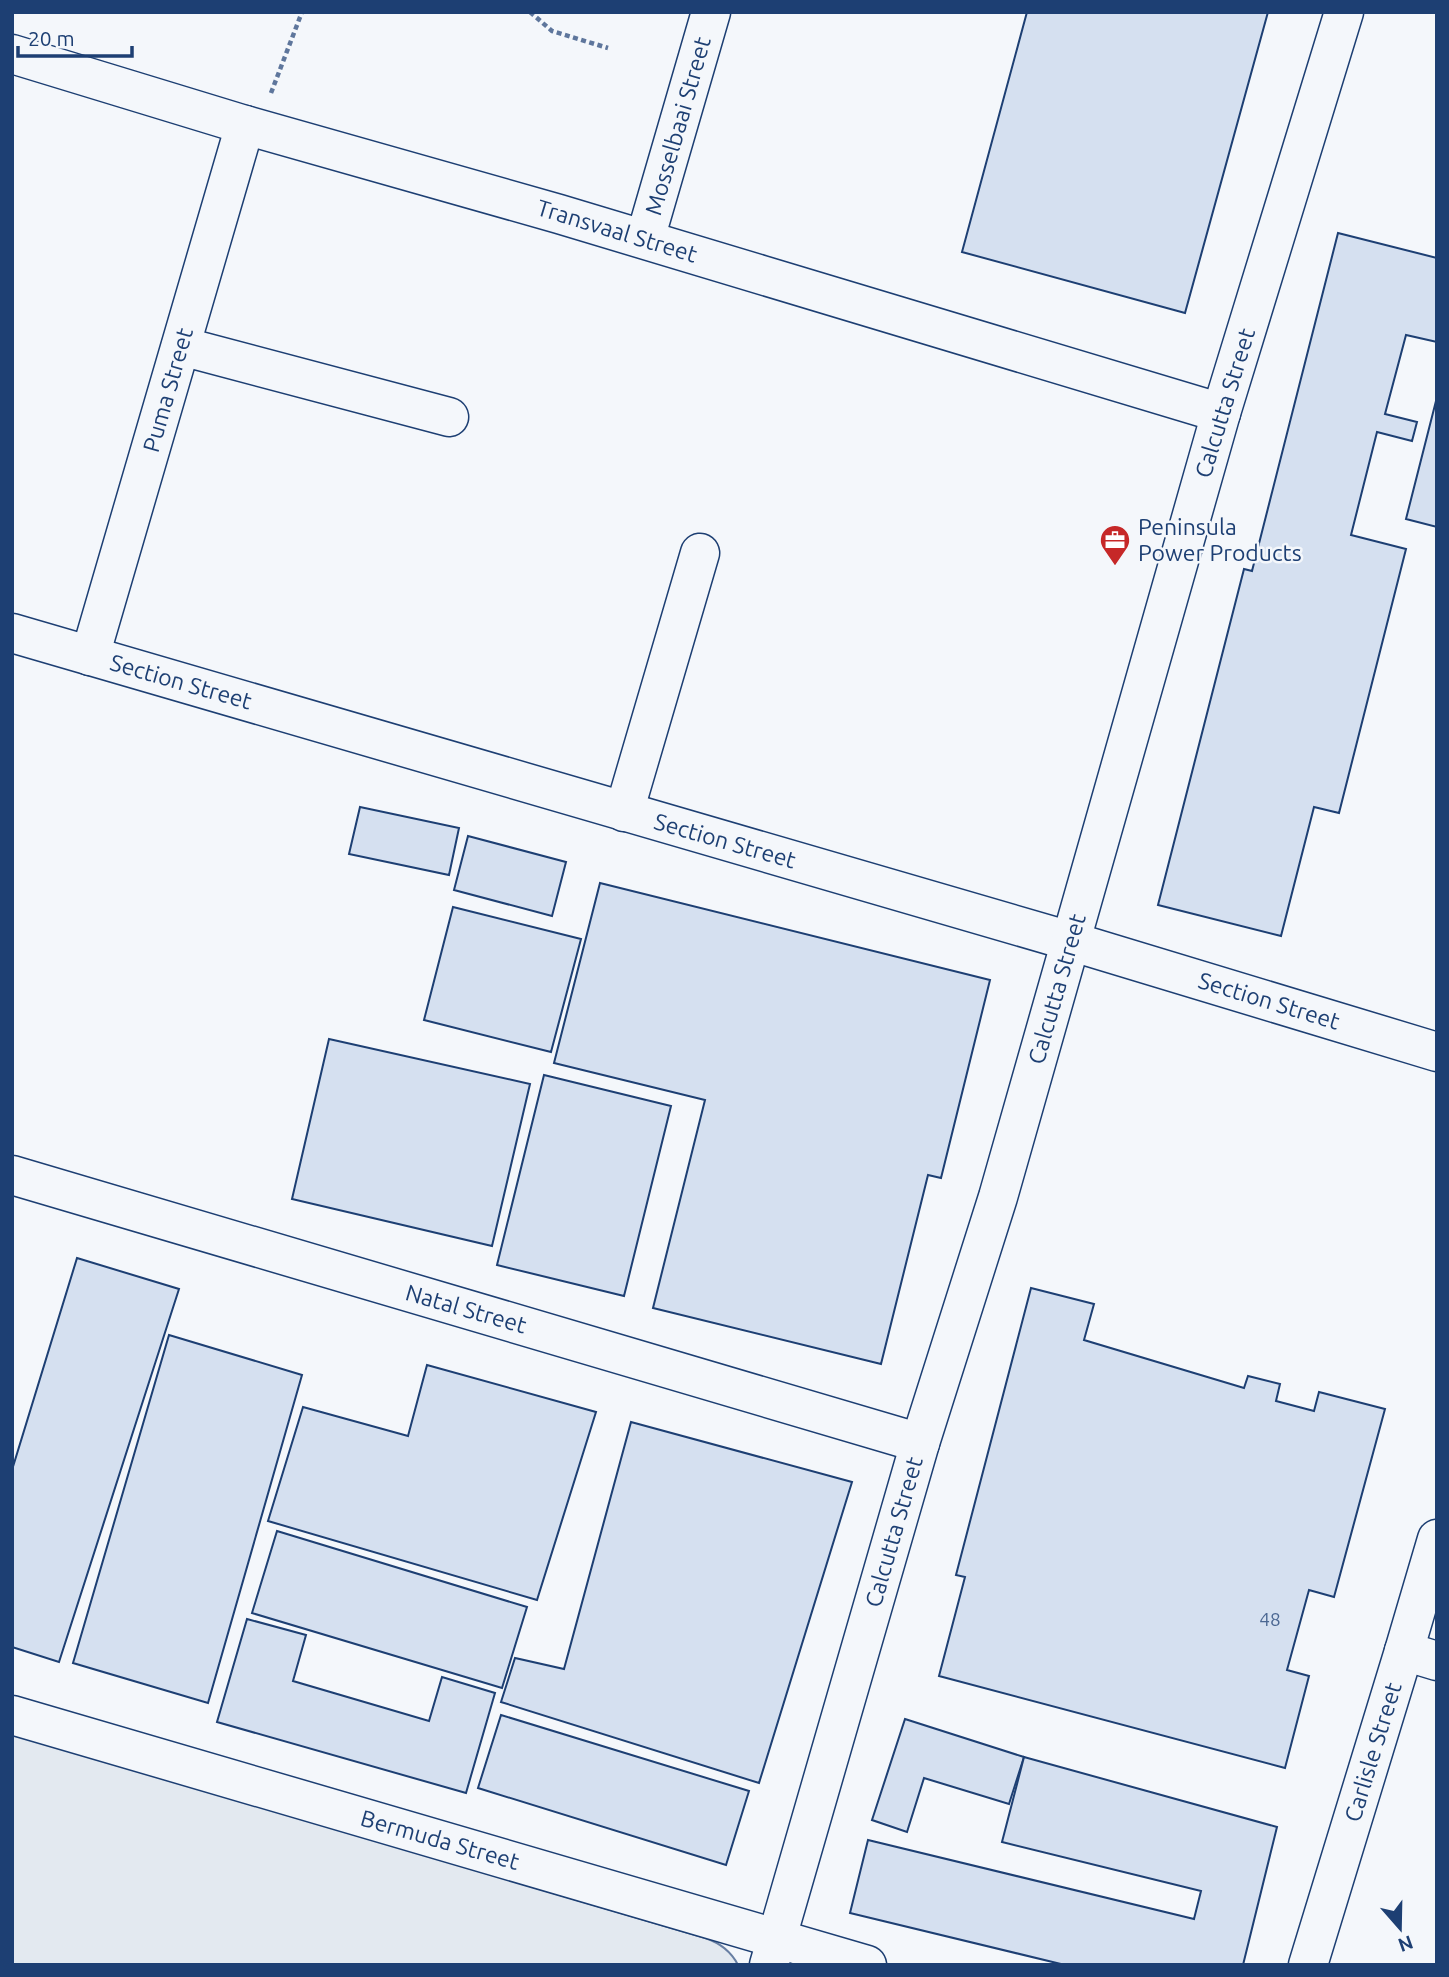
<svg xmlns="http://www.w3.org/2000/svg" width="1449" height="1977" viewBox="0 0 1449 1977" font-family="Ubuntu,sans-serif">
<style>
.green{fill:#e3e9f0;stroke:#687fa3;stroke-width:2}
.building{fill:#d5e0f0;stroke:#1d3f73;stroke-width:2}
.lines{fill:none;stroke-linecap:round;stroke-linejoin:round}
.minor-casing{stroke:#1d3f73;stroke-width:41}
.path{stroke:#5e769c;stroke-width:4.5;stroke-dasharray:5 3.5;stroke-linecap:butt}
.minor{stroke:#f4f7fb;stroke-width:38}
.labels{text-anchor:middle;stroke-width:5;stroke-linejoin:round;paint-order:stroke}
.number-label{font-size:19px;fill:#4b6792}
.street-label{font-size:23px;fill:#1d3f73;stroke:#f4f7fb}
.poi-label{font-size:23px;fill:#1d3f73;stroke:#f4f7fb;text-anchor:start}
</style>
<rect width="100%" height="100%" fill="#f4f7fb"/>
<path class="green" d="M12,1733L705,1938C720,1943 731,1951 738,1965H12Z"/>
<g class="building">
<path d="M1027,12H1268L1185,313L962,252Z"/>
<path d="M1338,233L1437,258V342L1406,335L1385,414L1417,422L1412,441L1377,432L1351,535L1406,549L1339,813L1314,807L1281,936L1158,905L1244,569L1252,571Z"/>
<path d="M1437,397V527L1406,519Z"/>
<path d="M360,807L459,828L449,875L349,854Z"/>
<path d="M468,836L566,862L552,916L454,890Z"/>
<path d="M600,883L990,980L941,1178L928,1175L881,1364L653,1308L705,1100L554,1063Z"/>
<path d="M453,907L581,939L551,1052L424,1020Z"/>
<path d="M329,1039L530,1084L492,1246L292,1199Z"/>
<path d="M544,1075L671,1106L624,1296L497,1265Z"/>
<path d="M77,1258L179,1289L59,1662L12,1647V1470Z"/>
<path d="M1031,1288L1094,1304L1084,1340L1244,1388L1248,1376L1280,1384L1276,1401L1314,1411L1319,1392L1385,1409L1334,1597L1309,1590L1287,1670L1309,1676L1285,1768L939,1676L965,1577L956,1575Z"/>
<path d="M169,1335L302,1375L208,1703L73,1663Z"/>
<path d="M427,1365L596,1412L537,1600L268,1521L303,1407L408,1436Z"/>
<path d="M631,1422L852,1482L759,1783L501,1702L515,1658L564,1669Z"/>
<path d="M277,1531L527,1607L502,1688L252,1613Z"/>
<path d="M247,1619L306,1635L293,1681L429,1721L442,1677L495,1693L466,1793L217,1722Z"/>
<path d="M501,1715L749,1791L726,1865L478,1788Z"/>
<path d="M905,1719L1024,1757L1009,1804L924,1778L907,1832L872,1820Z"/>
<path d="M1024,1757L1277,1827L1243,1965H1065L850,1913L868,1840L1194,1919L1201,1891L1002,1842Z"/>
</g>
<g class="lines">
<g class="minor-casing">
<g id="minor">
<path d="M12,54L245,125L559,214L1221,413"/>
<path d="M645,239L711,12"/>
<path d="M181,346L449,417"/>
<path d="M12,633L1070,941L1437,1052"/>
<path d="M90,656L245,125"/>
<path d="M624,812L700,553"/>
<path d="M12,1175L920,1443"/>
<path d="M1404,1651L1437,1661"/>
<path d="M12,1715L867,1965"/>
<path d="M769,1965L920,1443L998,1197L1221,413L1344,12"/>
<path d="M1308,1965L1404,1651L1437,1539"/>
</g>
</g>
<g class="path">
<path d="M530,12L552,31L608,48"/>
<path d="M271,93L302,12"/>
</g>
<use href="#minor" class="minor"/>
</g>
<defs>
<g id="office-pin" transform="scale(1.575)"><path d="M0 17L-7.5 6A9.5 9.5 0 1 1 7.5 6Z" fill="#c62828" stroke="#f4f7fb"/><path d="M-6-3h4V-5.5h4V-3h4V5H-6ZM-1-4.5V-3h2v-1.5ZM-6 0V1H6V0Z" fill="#fff"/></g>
</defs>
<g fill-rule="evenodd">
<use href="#office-pin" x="1115" y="540"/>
</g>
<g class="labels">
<g class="number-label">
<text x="1270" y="1626">48</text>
</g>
<g class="street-label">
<text transform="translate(678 126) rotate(-74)" y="8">Mosselbaai Street</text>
<text transform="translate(617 231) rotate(17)" y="8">Transvaal Street</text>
<text transform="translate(168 390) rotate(-74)" y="8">Puma Street</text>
<text transform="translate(1225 403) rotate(-73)" y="8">Calcutta Street</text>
<text transform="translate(181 682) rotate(16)" y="8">Section Street</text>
<text transform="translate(725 841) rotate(16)" y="8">Section Street</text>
<text transform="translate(1057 989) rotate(-74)" y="8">Calcutta Street</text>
<text transform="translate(1269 1001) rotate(17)" y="8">Section Street</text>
<text transform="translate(466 1309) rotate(16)" y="8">Natal Street</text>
<text transform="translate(894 1532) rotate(-74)" y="8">Calcutta Street</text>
<text transform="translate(1373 1752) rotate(-73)" y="8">Carlisle Street</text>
<text transform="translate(440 1840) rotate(16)" y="8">Bermuda Street</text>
</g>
<g class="poi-label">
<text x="1138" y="535">Peninsula<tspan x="1138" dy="26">Power Products</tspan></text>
</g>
</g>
<rect width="1449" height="1977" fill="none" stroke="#1d3f73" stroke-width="28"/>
<g transform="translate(1400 1928) rotate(160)" stroke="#f4f7fb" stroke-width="5" paint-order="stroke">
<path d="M0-5L12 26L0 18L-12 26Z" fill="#1d3f73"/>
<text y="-10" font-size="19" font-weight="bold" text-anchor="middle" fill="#1d3f73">N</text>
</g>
<path d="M18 46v10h114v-10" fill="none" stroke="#1d3f73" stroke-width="3.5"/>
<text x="28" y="46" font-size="21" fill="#1d3f73" stroke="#f4f7fb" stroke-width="5" paint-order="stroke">20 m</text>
</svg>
